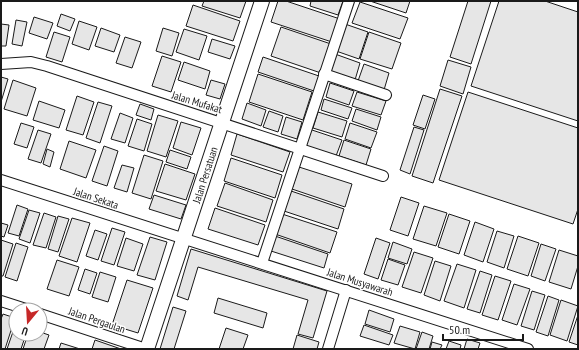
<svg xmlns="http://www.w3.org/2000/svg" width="579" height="350" viewBox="0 0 579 350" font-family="'PT Sans Narrow',sans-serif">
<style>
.building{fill:#e6e6e6;stroke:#1a1a1a}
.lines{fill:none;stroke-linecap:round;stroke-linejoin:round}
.street-casing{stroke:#1a1a1a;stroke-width:12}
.secondary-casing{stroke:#1a1a1a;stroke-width:16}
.street{stroke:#fff;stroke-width:10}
.secondary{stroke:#fff;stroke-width:14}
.labels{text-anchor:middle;stroke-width:3;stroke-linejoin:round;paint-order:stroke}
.street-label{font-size:11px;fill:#1a1a1a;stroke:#fff}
</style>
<rect width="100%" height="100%" fill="#fff"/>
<g class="building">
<path d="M204,1H246L240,18L202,6Z"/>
<path d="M278,1H286L340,19L332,42L271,22Z"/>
<path d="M311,1H343L338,15L310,6Z"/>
<path d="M370,1H410L406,13Z"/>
<path d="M468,1H491L471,64L450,57Z"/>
<path d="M499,1H545L578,12V121L471,86Z"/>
<path d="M360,2L408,18L400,39L352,23Z"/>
<path d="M193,5L240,21L233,41L186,26Z"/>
<path d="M61,14L75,19L70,31L57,26Z"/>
<path d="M34,17L53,23L47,39L29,33Z"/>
<path d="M16,20L27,22L22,46L12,44Z"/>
<path d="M79,21L97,27L89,50L72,44Z"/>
<path d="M1,24L9,25L6,46H1Z"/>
<path d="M345,24L368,32L359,59L336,51Z"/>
<path d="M281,27L331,44L321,73L271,56Z"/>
<path d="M101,28L120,35L114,52L95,46Z"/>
<path d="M163,28L179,33L172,56L156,51Z"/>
<path d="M184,29L207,36L199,60L176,52Z"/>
<path d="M54,32L70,37L62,62L46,57Z"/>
<path d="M369,32L401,43L392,69L360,59Z"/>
<path d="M125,37L141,42L132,68L116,63Z"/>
<path d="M212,39L235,46L230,59L208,52Z"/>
<path d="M335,54L360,63L355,80L329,71Z"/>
<path d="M162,56L181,62L171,92L152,86Z"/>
<path d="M263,57L319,76L314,91L258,72Z"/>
<path d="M448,60L471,67L463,94L440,86Z"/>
<path d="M184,62L210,71L205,89L178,80Z"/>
<path d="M364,64L389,73L384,90L358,81Z"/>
<path d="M258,74L312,92L303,120L249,102Z"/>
<path d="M1,77L8,79L1,102Z"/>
<path d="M13,80L36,88L27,116L4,109Z"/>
<path d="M211,80L225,84L220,99L206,95Z"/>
<path d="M330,83L354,91L349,105L326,97Z"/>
<path d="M440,89L462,96L433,183L412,176Z"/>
<path d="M357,92L386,101L381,115L352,106Z"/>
<path d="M468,92L578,128V209L573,224L439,180Z"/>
<path d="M423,95L435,99L425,129L413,125Z"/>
<path d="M77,96L94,102L83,135L66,130Z"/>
<path d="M324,99L352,108L348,119L321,110Z"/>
<path d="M39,101L65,110L59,128L33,120Z"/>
<path d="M98,102L112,106L100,143L86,138Z"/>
<path d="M247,103L266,110L261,126L242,119Z"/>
<path d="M140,104L154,109L151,120L136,115Z"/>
<path d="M356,109L381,117L377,130L352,121Z"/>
<path d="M269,111L283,116L278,132L263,127Z"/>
<path d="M318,112L347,121L342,137L313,128Z"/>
<path d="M120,113L133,118L125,143L111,139Z"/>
<path d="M158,115L178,121L166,157L147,151Z"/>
<path d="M286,117L302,122L297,139L281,134Z"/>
<path d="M137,119L152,124L144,151L128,146Z"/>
<path d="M181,122L201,128L192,155L173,148Z"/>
<path d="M21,123L34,127L27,148L14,144Z"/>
<path d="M350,123L377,132L371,148L345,139Z"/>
<path d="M414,127L424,130L410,174L400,170Z"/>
<path d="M309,129L342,140L336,156L304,145Z"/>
<path d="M38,130L51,134L41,163L28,159Z"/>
<path d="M237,134L290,152L283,172L231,155Z"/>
<path d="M344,140L371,149L366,165L339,156Z"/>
<path d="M69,141L96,150L86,178L60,169Z"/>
<path d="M104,146L118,151L107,186L92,181Z"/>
<path d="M47,149L54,152L50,167L43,164Z"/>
<path d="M170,150L191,157L187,169L166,162Z"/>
<path d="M144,155L163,161L151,199L132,193Z"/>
<path d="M231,158L282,175L275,198L224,181Z"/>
<path d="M165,164L195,174L186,200L156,191Z"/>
<path d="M122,165L134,168L127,192L114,188Z"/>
<path d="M299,167L352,184L345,207L292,189Z"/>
<path d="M225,183L273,200L266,222L217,206Z"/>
<path d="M291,191L344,209L338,229L284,211Z"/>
<path d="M154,195L186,205L181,219L149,209Z"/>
<path d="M401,197L419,203L408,236L390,230Z"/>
<path d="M17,205L28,209L19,236L8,233Z"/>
<path d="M424,206L447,213L436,246L413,239Z"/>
<path d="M215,208L265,225L258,245L208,229Z"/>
<path d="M29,210L40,213L30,243L19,239Z"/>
<path d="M44,213L56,217L46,248L33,245Z"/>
<path d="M282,214L337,232L330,253L275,234Z"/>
<path d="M449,214L470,221L459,254L438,247Z"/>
<path d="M58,216L69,219L58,252L48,249Z"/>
<path d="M72,218L90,223L77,262L59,256Z"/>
<path d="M475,222L494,229L483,262L464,255Z"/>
<path d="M1,223L8,225L4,237L1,236Z"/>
<path d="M112,228L125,232L114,265L101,261Z"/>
<path d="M95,230L107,234L98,260L86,256Z"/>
<path d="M497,231L514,236L504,268L487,262Z"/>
<path d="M275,236L328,254L324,268L271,251Z"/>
<path d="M518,236L539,243L528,276L507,269Z"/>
<path d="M150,237L167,242L155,280L137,275Z"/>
<path d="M126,238L143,244L134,271L117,266Z"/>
<path d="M376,238L390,243L378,279L364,274Z"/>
<path d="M1,240L13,244L3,276H1Z"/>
<path d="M393,242L412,249L407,264L388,258Z"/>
<path d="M16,243L28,247L17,281L5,277Z"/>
<path d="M541,244L556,249L545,281L531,276Z"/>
<path d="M191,249L327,291L313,338L298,334L308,300L198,267L188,300L177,296Z"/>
<path d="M559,250L578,256V266L571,289L549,282Z"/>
<path d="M414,252L433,258L421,293L402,287Z"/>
<path d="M388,259L405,265L398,285L381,280Z"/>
<path d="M57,260L79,267L69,296L47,289Z"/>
<path d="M435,261L451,266L440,301L424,295Z"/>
<path d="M457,264L476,270L464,308L444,301Z"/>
<path d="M85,269L97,273L90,294L78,290Z"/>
<path d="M480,271L492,275L480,313L467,309Z"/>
<path d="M100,272L116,277L108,302L92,297Z"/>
<path d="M495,276L511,281L498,320L482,315Z"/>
<path d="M127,280L153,288L138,333L112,325Z"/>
<path d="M514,284L530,289L517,325L502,320Z"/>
<path d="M532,291L545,295L534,330L521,326Z"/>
<path d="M548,296L559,300L548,336L536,332Z"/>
<path d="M218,298L267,313L263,328L214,313Z"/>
<path d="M561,300L578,306L567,341L550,335Z"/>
<path d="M173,307L186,311L174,349H160Z"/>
<path d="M369,310L394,319L390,332L365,324Z"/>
<path d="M3,314L15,318L5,349H1V319Z"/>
<path d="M578,315V345L569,342Z"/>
<path d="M16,323V334H26L21,349H7Z"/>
<path d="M364,325L393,335L389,345L360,336Z"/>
<path d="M400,326L420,332L415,349L394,343Z"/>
<path d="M226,328L248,335L243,349H219Z"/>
<path d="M40,332L49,335L44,349H23L28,334H40Z"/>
<path d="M422,332L433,336L429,349H416Z"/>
<path d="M297,335L319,342L317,349H293Z"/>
<path d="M467,339L480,343L478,349H464Z"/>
<path d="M95,340L121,349H92Z"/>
<path d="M449,341L461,345L460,349H446Z"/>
<path d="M432,342L442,345L440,349H430Z"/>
<path d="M61,343L80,349H59Z"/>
</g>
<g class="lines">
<g class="street-casing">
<g id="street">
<path d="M1,64L31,62L47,66L383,176"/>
<path d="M324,74L386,95"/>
<path d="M1,180L528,349"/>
<path d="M262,263L349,1"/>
<path d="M1,301L29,310"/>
<path d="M40,314L146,349"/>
<path d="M328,349L346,290"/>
</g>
</g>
<g class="secondary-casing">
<path id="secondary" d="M147,349L262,1"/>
</g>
<use href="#street" class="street"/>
<use href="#secondary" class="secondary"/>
</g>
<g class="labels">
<g class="street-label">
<text transform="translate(197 102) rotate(17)" y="4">Jalan Mufakat</text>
<text transform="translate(205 175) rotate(-72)" y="4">Jalan Persatuan</text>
<text transform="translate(96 198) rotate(18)" y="4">Jalan Sekata</text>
<text transform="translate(360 282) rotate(18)" y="4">Jalan Musyawarah</text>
<text transform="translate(97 320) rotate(19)" y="4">Jalan Pergaulan</text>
</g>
</g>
<rect width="579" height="350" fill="none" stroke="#1a1a1a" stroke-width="4"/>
<g transform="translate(28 322) rotate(198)"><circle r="19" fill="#ffffff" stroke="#a3a3a3"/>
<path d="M0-3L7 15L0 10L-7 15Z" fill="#c62828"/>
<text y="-6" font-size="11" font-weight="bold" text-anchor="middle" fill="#1a1a1a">U</text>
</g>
<path d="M443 334v6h80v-6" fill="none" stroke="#1a1a1a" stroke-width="2"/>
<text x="449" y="334" font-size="12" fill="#1a1a1a" stroke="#ffffff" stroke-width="3" paint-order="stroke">50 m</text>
</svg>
